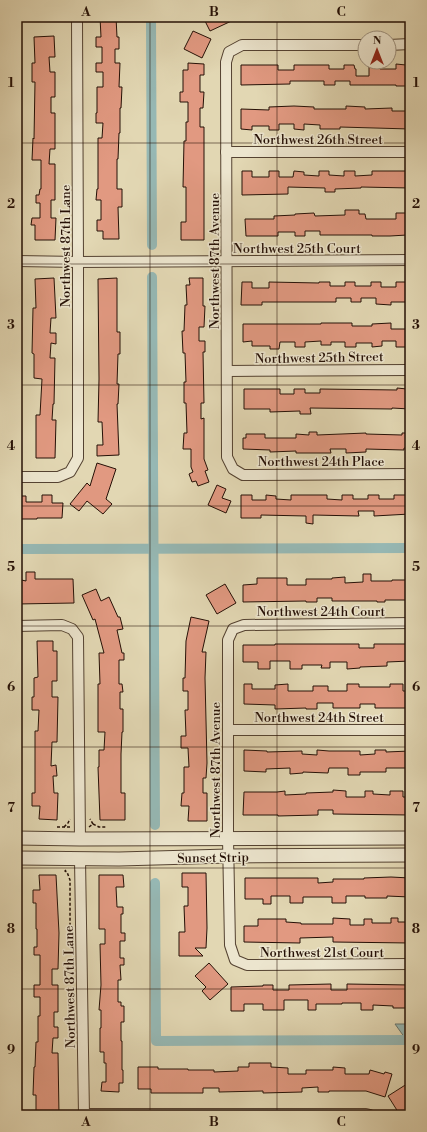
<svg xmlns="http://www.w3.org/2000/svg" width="427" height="1132" viewBox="0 0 427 1132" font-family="'Libre Bodoni',serif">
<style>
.water{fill:#96b8b4;stroke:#69756e}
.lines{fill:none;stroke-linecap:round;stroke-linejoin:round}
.canal{stroke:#96b8b4;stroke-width:10}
.building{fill:#e19981;stroke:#251006}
.minor-casing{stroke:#544231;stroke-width:12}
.tertiary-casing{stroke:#544231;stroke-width:15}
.path{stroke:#251006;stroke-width:1.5;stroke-dasharray:3 2;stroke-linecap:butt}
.minor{stroke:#ece5ce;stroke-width:10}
.tertiary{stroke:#ece5ce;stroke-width:13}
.grid{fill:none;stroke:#251006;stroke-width:1;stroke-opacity:0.55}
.labels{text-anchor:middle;stroke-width:3;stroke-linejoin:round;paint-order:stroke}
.street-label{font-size:13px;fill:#251006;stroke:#ece5ce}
.neatline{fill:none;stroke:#251006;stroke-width:1.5}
.grid-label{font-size:13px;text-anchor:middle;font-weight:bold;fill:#251006}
</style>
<rect width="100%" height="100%" fill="#e2d7b3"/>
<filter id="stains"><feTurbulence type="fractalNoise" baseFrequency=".005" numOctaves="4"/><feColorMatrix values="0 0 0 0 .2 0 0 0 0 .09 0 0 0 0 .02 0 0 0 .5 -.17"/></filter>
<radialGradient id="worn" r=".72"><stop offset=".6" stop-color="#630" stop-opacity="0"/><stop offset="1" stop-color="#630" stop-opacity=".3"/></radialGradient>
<path class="water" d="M395,1024H410V1045Z"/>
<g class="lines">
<g class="canal">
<path d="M151,17L152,245"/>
<path d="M152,277L155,825"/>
<path d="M17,549L410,548"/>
<path d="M155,883L156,1041L410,1040"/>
</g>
</g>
<g class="building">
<path d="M100,17H116L117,37H119V49H115V63H120L119,87H122L121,108H120V133H119L118,159H117V189H122V207H118L119,239H103V231H97V220H101V200H96L97,189H98V138H102L103,123H96V113H97V87H103V72H96V63H102V47H96V37H101Z"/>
<path d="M203,17H240L210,31Z"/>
<path d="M193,31L211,39L202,58L184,49Z"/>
<path d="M54,36L55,57H49L50,72H55V97H51V113H55V149H50L49,164H55V200H51V218H56L55,240H35V225H31L32,218H40V203H36V195H39L40,189H41V160H32L33,138L34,139L35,82H32V63H35L34,37Z"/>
<path d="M188,63L204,64V75H200V92H204L203,108H200V127H204V240H181V222H186V187H183L184,141H186V122H188V102H180V92H183V70H188Z"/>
<path d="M396,64L406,65V70H410V86H396V85H350V81H335V85H324V81H290V84L241,85V65H278V70H294V65H329V69H344V65H354L355,69H356V76H369V65H380V69H396Z"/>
<path d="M294,106L314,107V109H346V106L365,107V109L392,108V111H410V129L340,127V129H320V125L304,124V130L294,129V124H279V130H269V126H252V130L241,129V109L269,110V107Z"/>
<path d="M242,171H252V177H269V171H279V177H293L294,171L304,172V175L319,176V171H329V175L344,176V171H355V176L372,175V171H410V188L361,187V188L335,189V192H325V188L288,187V194L242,195Z"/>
<path d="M345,210H359V214H365L366,219H396V213H410V230H407V235L390,236H372V235H320V231H305V236H295V232H278V236H246L245,219H274V216L295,215V214L314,213L315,216L345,215Z"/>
<path d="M54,278L56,318H51L50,333H56V344L51,343L50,358H55L54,404H53L52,420H56L55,458H36V415H40L42,379L34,378V354L32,353L33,308H36L35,279Z"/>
<path d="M117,278V332H120V354H118L117,384H119L118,404H117L119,455L97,456V445H103L102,422H98L99,379L98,279Z"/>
<path d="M189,278H203V306H205L204,327H199V341H205V352H203L204,403H201V419L204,418V459L208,470L205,471L209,482L198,486L196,481L192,482L189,474L193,472L191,467V449H183L184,433H187L186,403H184V382H186L185,353H183L182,331H184L185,305H187L186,285H190Z"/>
<path d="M242,282H252V288H269V282L319,283V282H330V286H345V282H355V286H371V282H381V287H396V282H406V286H410V302H391V305L376,304V298H361V302H351V298H336V302H262V305H241Z"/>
<path d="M321,323H352V326H372V324L391,323V329H410V347H396V341H382V346L372,347V343H356V347H345V342H331V345H321V341L305,342V347H295V342H280L279,349H270V346H252V341L243,342V324H321Z"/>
<path d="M397,388L407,389V393H410V409L392,408V409L310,408L311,414H300V411L270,412V409H244V389H280V394H294V389H305V393H320V389L397,390Z"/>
<path d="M309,432H317V435L366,433V434L402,435V433H410V448H404V450L366,449V452L346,453V449H330L331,453H296V451L270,452V450L243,449V438H246V434H265V438H296V434L309,435Z"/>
<path d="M97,463L116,469L106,499L112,504L103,514L87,501L79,511L70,504L87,483L90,486Z"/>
<path d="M217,485L226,489L222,498L231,501L226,513L208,505Z"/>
<path d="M42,495H52V503H63L62,518H37V519H19V514H17V496H26V502H42Z"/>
<path d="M241,495H252V500H266V495L276,496V499L291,500V495H327V499L342,500V495H353V499H368V495H379V499H394V495H410V514L374,516V511H358L359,516L313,515V524L306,523V516L261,515V518H241Z"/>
<path d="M26,572H35V579H73L74,603L17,604V579L26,581Z"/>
<path d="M363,574H371V581H392V580H410V600H385V602H377V601H332V598H317V602H306V601L243,602V585L257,584V578H287V585H306V579H332V578L345,577V583L363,582Z"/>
<path d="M225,584L236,603L217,614L206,595Z"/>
<path d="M96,589L101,601L109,597L118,617H120L123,629L117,630L122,653H124V660H119V684H122L123,692H120V709H123V732H122L121,754V793H125V820H100L98,767H99V750H104L105,732H98V684H100L99,653H104L95,619L93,620L82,595Z"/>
<path d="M191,617L209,621L202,652H206L205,678L207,763L206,778H203V793H207V821H188L189,806H181L182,793H184V767H189L188,748H181V736H186L185,710H188V691H183V678H185L186,641Z"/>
<path d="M37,641H53V651H57V681H52V697H58L57,742H52L51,766L56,765L57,776H53L54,793H58L57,820L39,819L40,806H32V793H35V731H38L39,710H32V697H34V678L38,677Z"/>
<path d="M275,644H359V648H374V644H410V661L387,662V666L360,667V668L347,669V662H330V668H321L322,665H302V669H290V661H270V669H258V662H243V645H275Z"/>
<path d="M244,684H252V689H275V685L288,684V691H313V686H328V691H347V684H359V687H390V684H403V691H410V708H375V704H360V708H333V703H317V709H306V708L275,709V705L244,704Z"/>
<path d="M244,750L267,751V752L302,751V754L317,755V750L329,751H360V755L375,754V750H386V752L410,751V768H386V772H360V775H348V768H329L328,773L303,772V773L290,774V768L266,769V772L244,771Z"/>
<path d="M333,790L346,791V797H365V791H373V794L390,795V791H403V797H410V815L333,814V810H318V815L278,816V815H243L244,792H277L285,791V795L306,794V793L333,792Z"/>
<path d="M182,873H206L207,928L206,948H195L203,956H179V932H185L184,906H188V887H182Z"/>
<path d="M39,875H56L59,933L58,969H52V985H58V1012H54V1027H58V1038H53L52,1053H58L59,1115H36V1095H33L34,1067H35L36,1042H38V1016H40V997H34V985H40V955H34V947H37V929H36V903H33V890H40Z"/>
<path d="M99,875H123L124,887H116L117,907H123V914H121V933H125V941H120V958H124V965H120L121,980H118V1002H121V1006H124V1022H121V1041H122V1070H123V1083H119V1092L101,1091L102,1082H106V1063H104V1052H100V1028H101V1010H99L101,985L100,944H105V929H99Z"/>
<path d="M391,877L410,878V897L387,896V898H365V896H346V903H332V897H303V903H290V896H271V904H263V899H245V878H318V883L333,882V879H364V878Z"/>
<path d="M333,918L350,919V925H364V919H372V923H391V918H398V922H410V943L333,942V937L300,938V943L244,942V926H258V919H286V922L301,923V924H333Z"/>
<path d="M209,963L228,984L210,1000L202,991L206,987L195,976Z"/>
<path d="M331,984V990H347V984L410,985V1008H393V1006L373,1005V1010H361V1003H342V1004H316V1010H308V1000H284V1010H263V1004H244V1011H231V987L263,986V985H273V990H289V985Z"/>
<path d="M249,1063H271V1067L288,1068V1074H306V1070H333V1067L345,1068V1074H369L370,1070L384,1074L385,1072L392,1074L385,1097L366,1091H329V1092H318V1087L302,1088V1092L263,1093V1091L219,1092V1088H203V1093H151V1089H138V1067H158V1069H188V1070H214V1072L238,1071V1067H249Z"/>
<path d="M410,1082V1109L400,1115L388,1096Z"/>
</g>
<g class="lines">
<g class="minor-casing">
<g id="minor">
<path d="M365,45H242L229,52L226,62L227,457L233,469L243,475L410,474"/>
<path d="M389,45L410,44"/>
<path d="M226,152H410"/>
<path d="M17,261L78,262L410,260"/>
<path d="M228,371L410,370"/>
<path d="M17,477H58L70,472L78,458V262L77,17"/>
<path d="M410,623L244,625L233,629L228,640V838L230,945L235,960L247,965L410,964"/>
<path d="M17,626L62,625L72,629L78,637L80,839"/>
<path d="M228,730H410"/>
<path d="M80,859L84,1115"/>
<path d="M84,1114H366L370,1115"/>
</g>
</g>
<g class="tertiary-casing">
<g id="tertiary">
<path d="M17,838L80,839L410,838"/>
<path d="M17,858L119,859L228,856L410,855"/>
</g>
</g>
<g class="path">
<path d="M93,824L99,827H106"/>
<path d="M57,827H71"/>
<path d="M64,827L68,823L70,819"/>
<path d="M89,827L93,824L90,819"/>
<path d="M66,870L65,871L67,872L70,880V947"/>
</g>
<use href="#minor" class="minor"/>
<use href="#tertiary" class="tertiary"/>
</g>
<path class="grid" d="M150,17V1115M277,17V1115M17,143H410M17,264H410M17,385H410M17,506H410M17,626H410M17,747H410M17,868H410M17,989H410"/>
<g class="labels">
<g class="street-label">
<text x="318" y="144">Northwest 26th Street</text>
<text transform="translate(65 246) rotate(-90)" y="5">Northwest 87th Lane</text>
<text x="297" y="253">Northwest 25th Court</text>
<text transform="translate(214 261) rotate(-90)" y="5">Northwest 87th Avenue</text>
<text transform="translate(319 357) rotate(-1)" y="5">Northwest 25th Street</text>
<text x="321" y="466">Northwest 24th Place</text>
<text x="321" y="616">Northwest 24th Court</text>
<text x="319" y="722">Northwest 24th Street</text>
<text transform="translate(215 770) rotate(-90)" y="5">Northwest 87th Avenue</text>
<text transform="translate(213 857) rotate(-1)" y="5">Sunset Strip</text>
<text x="322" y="957">Northwest 21st Court</text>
<text transform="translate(69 987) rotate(-91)" y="5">Northwest 87th Lane</text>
</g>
</g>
<rect width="427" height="1132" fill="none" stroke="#e2d7b3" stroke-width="44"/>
<g transform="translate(377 50)"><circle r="19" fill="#ece5ce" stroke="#9c907e"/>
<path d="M0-3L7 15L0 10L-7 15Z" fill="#8f2418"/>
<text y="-6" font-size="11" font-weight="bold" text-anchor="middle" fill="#251006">N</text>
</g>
<rect x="22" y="22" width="383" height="1088" class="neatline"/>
<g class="grid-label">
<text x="86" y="16">A</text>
<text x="214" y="16">B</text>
<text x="341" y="16">C</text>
<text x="11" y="87">1</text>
<text x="416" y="87">1</text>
<text x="11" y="208">2</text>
<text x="416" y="208">2</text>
<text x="11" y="329">3</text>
<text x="416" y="329">3</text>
<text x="11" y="450">4</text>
<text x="416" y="450">4</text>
<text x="11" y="571">5</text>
<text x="416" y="571">5</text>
<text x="11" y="691">6</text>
<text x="416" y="691">6</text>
<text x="11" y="812">7</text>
<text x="416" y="812">7</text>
<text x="11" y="933">8</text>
<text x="416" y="933">8</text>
<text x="11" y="1054">9</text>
<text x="416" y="1054">9</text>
<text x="86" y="1126">A</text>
<text x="214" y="1126">B</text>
<text x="341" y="1126">C</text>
</g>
<rect width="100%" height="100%" filter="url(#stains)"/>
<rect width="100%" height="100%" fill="url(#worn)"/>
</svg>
